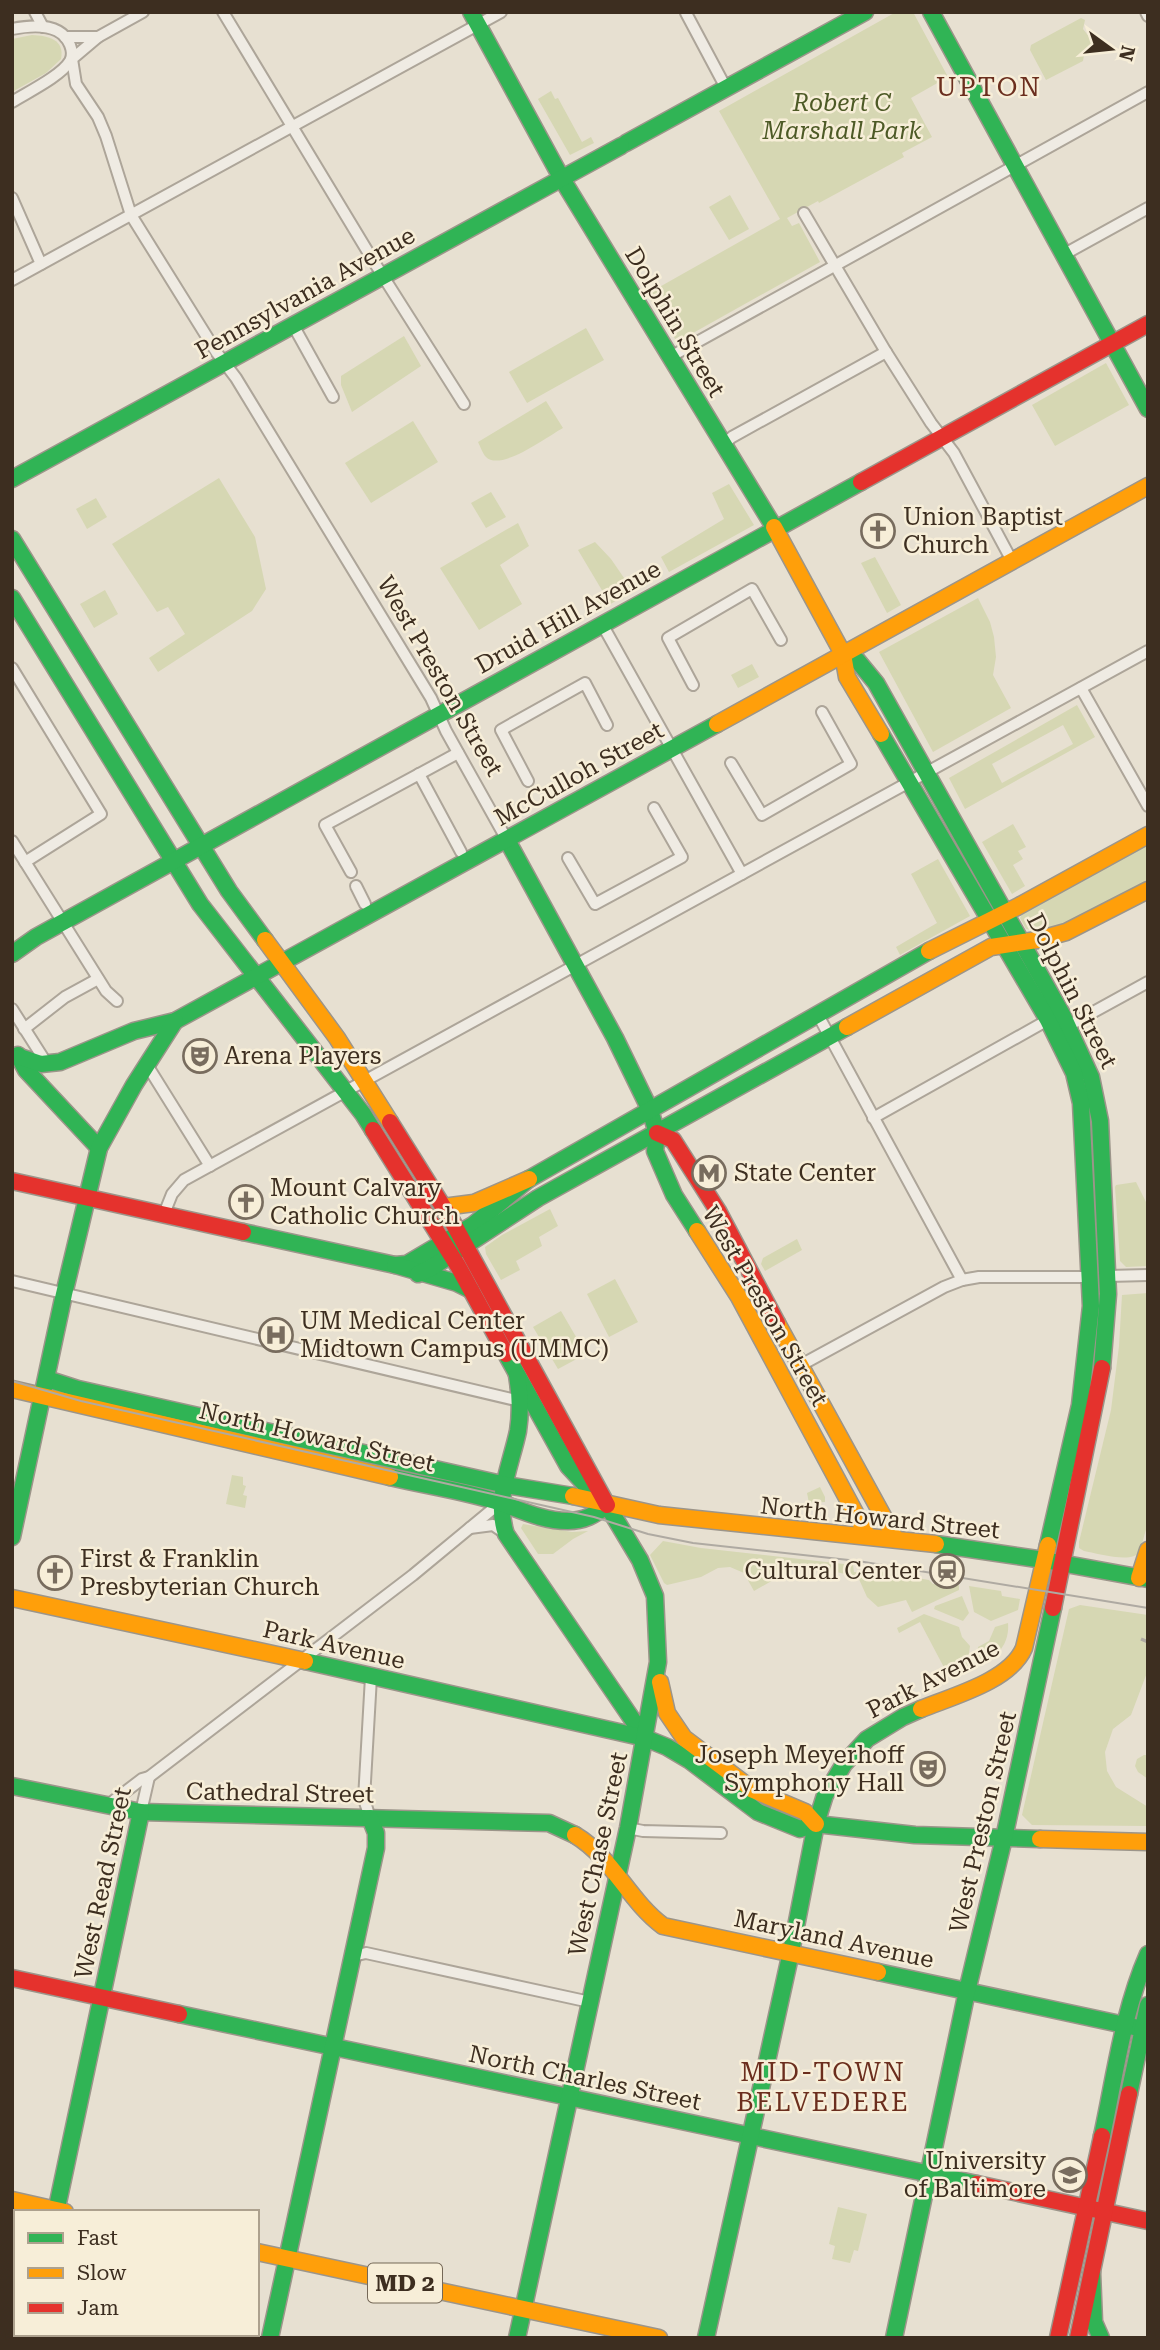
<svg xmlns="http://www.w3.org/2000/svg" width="1160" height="2350" viewBox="0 0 1160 2350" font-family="'Roboto Serif',serif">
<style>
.green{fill:#d6d7b3;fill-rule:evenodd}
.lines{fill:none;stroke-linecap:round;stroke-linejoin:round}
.street-casing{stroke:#ada599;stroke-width:14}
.fast-casing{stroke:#9c958a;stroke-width:19}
.slow-casing{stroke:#9c958a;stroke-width:19}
.jam-casing{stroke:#9c958a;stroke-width:19}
.street{stroke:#efebe3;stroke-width:10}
.fast{stroke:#30b455;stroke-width:16}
.slow{stroke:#ff9f0a;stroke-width:16}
.jam{stroke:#e5322d;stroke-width:16}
.tram{stroke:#afaaa2;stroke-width:2}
.rail{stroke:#afaaa2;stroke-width:3.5;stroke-dasharray:12 12;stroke-linecap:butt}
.labels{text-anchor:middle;stroke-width:5;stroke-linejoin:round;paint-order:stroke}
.shield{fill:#f7eed8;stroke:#756857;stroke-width:2}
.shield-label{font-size:23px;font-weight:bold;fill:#3d2e20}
.park-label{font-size:24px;font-style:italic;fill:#4d5a26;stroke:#f7eed8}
.street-label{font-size:24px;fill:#3d2e20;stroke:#f7eed8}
.poi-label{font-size:24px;fill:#3d2e20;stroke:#f7eed8;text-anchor:start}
.neighbourhood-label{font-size:26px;letter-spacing:2px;fill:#6b2e1e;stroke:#f7eed8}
</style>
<rect width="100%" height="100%" fill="#e7e0d1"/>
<g class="green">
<path d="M896,12H913L948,77L911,98L932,137L902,153L904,157L819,203L818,201L787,218L792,226L799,223L820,262L677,342L647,294L780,219L719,111Z"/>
<path d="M1081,18L1085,20L1083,29L1094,43L1091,50L1084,55L1083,61L1046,80L1030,50L1031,45Z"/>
<path d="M32,35C48,36 65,39 61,59L46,73L12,92V39Z"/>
<path d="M551,91L555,99L558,98L582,142L591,137L594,143L570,155L538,99Z"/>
<path d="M730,195L749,229L729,240L709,207Z"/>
<path d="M586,328L604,360L527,403L509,372Z"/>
<path d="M404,336L421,366L352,412L341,385V376Z"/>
<path d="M1106,363L1129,405L1055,446L1032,405Z"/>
<path d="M546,401L563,428C548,436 501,472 486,457C483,454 480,446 478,442Z"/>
<path d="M413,421L438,462L371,503L345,463Z"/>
<path d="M219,478L255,537L266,589L252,611L158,672L149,658L185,634L168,607L157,612L112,544Z"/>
<path d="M729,484L754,525L669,572L661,557L724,519L712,493Z"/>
<path d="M491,492L506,517L486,528L471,503Z"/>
<path d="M96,498L107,517L87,529L76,509Z"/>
<path d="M518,523L529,546L500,565L522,604L479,630L440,568Z"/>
<path d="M595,542L611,559L633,591L600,610L594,600L603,592L578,550Z"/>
<path d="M875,557L901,605L887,613L861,563Z"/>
<path d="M105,590L118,614L94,628L80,604Z"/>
<path d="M978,598L990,622L994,637L996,657L993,675L1011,708L933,752L879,652Z"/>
<path d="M752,664L759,677L738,688L731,675Z"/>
<path d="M1077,705L1095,737L965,809L949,778ZM1063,725L1073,744L1002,783L992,764Z"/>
<path d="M1013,824L1026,847L1018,851L1023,859L1013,865L1025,886L1012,894L982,842Z"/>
<path d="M1148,844V882C1117,898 1060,937 1026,929L1020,918L1024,911Z"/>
<path d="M938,859L970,916L900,955L896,947L937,923L911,874Z"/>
<path d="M1136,1182L1148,1206V1266L1126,1267L1120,1261L1115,1187L1116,1185Z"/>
<path d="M550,1209L558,1226L539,1237L542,1246L516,1261L520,1270L501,1280L486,1254L485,1247L502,1235Z"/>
<path d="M797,1239L802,1250L765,1271L761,1264L763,1258Z"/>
<path d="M615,1279L638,1322L609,1337L587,1294Z"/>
<path d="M1148,1293V1525C1144,1533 1143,1544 1139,1552C1133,1564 1096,1553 1084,1551L1079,1548V1542L1111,1410L1119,1346L1122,1295Z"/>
<path d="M561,1311L586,1354L558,1369L533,1327Z"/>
<path d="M232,1475L243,1477V1485L246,1486L243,1495L247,1496L245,1508L226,1504Z"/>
<path d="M820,1487L825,1497V1502L809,1503L807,1493Z"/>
<path d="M523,1524L572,1532L588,1531L573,1539L553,1554H538L521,1528Z"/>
<path d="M663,1541L701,1548L853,1565L854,1572L875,1574L876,1571L929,1580L933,1584L959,1585V1590L912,1612L906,1600L878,1607L867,1597L858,1577L806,1565L796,1567L754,1591L744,1573L730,1567L718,1568L701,1577L667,1585L664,1583L650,1555Z"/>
<path d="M969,1586L1001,1591L1002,1596L1020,1599L1018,1610L991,1621L974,1612Z"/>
<path d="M962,1596L969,1613L963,1621L934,1609L935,1606Z"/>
<path d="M1080,1605L1148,1615V1670L1131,1715L1113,1729L1105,1752L1107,1771L1116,1787L1148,1807V1826L1032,1825L1022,1815L1069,1609Z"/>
<path d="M924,1614L959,1627L962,1637L970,1646L967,1668L948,1675L920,1622L899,1633L897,1628Z"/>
<path d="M1008,1623C1010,1643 997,1660 977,1663L978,1647L989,1641L995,1627Z"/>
<path d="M1144,1755H1148V1779L1138,1772L1135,1766L1137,1759Z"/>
<path d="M838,2207L867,2214L858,2251L854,2250L850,2263L832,2259L835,2246L829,2244Z"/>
</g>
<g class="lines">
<g class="street-casing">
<g id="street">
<path d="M35,12L43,27"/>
<path d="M143,12L98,37L72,59L76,84L98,117L106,136L131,215L217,353L236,378L431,698L446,731L507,840"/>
<path d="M223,12L374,262L464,404"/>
<path d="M1146,12L1148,16"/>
<path d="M686,13L726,88"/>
<path d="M12,29C32,25 61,22 70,45C72,50 73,56 70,61C61,76 28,92 12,102"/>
<path d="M65,37H98"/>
<path d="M12,198L41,264"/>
<path d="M804,213L886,352L931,423L954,453L1012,561"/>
<path d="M1063,255L1148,208"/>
<path d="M12,280L501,12"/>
<path d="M293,325L333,397"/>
<path d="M670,357L1148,92"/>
<path d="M724,444L732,437L886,352"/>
<path d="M602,624L742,874"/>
<path d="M12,668L101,814L25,862"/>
<path d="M693,685L668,638L752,589L781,640"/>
<path d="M1081,688L1148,806"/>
<path d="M731,763L762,815L851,764L822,712"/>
<path d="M419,774L461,852"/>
<path d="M528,781L501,730L585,683L607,725"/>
<path d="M12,841L106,991L117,1001"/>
<path d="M568,858L595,904L682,857L654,808"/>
<path d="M351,872L325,825L458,753"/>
<path d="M356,886L365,904"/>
<path d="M12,1009L47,1064"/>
<path d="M818,1015L962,1280"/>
<path d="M1068,1026L1148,982"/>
<path d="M24,1029L65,997L98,979"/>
<path d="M147,1065L210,1166"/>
<path d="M873,1118L1048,1020"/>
<path d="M164,1214L172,1194L184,1180L1148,651"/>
<path d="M1108,1276L1148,1275"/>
<path d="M12,1281L524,1402"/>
<path d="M801,1365L944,1287L962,1280L979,1277H1091"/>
<path d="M470,1528L493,1525L506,1534"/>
<path d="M108,1805L142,1779L149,1777L413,1575L500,1503"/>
<path d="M141,1812L149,1777"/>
<path d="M370,1818L364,1799L371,1677"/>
<path d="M628,1828L643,1831L721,1833"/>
<path d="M353,1956L366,1953L590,2002"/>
</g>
</g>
<g class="fast-casing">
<g id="fast">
<path d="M471,12L562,179L774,527"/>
<path d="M931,12L1148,409"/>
<path d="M626,143L865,12"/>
<path d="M12,479L621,146"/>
<path d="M12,539L229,891L265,940"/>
<path d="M12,598L200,904L363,1114L373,1130"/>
<path d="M843,654L857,660L876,683L1063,1016L1091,1077L1100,1121L1108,1294L1102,1368"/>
<path d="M881,734L1048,1020L1074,1073L1081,1103L1091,1306L1080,1405L1048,1545"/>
<path d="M507,840L615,1038L650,1110L657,1133L655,1151L674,1195L697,1231"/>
<path d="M12,954L36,937L861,482"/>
<path d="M18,1055L26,1070L99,1148"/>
<path d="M20,1057L41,1064L60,1062L134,1031L175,1021L717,724"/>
<path d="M243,1232L395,1265L407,1264L473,1225L529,1179L929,951"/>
<path d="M395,1265L457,1283L471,1290"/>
<path d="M418,1274L431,1268L538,1198L847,1027"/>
<path d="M506,1354L568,1466L596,1496"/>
<path d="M517,1375C520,1393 521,1412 518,1431C511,1465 494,1499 506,1534L645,1738"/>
<path d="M47,1379L78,1389L506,1485L573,1496"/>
<path d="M390,1477C427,1486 466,1491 501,1503C523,1511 544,1521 568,1521C584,1521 595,1515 607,1505"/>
<path d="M12,1537L64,1294L99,1148L134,1085L175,1021"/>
<path d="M936,1544L1044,1560L1148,1579"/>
<path d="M305,1661L645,1738L667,1747L689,1760L758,1812L800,1829L816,1824L915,1835L1040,1839"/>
<path d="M12,1786L141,1812L549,1823L575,1835"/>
<path d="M878,1972L1148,2030"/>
<path d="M179,2014L977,2184"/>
<path d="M1129,2094L1148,2005"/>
<path d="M1102,2136C1115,2076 1123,2011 1148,1954"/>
<path d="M56,2212L141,1812"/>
<path d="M1092,2272L1094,2322L1101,2338"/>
<path d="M28,2338L29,2334"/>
<path d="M270,2338L376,1848V1833L370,1818"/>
<path d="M517,2338L628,1828L658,1662L655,1596L640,1560L607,1505"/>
<path d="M706,2338L791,1952L816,1824L825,1795L844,1764L867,1739L903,1717L921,1709"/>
<path d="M894,2338L967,1991L1004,1838L1053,1608"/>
</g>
</g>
<g class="slow-casing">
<g id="slow">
<path d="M774,527L843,654L847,677L881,734"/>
<path d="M717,724L1148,486"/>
<path d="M265,940L337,1038L390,1122"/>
<path d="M929,951L1017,907L1148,835"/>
<path d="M847,1027L991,947L1037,940L1066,932L1148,890"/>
<path d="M443,1207L474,1203L529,1179"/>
<path d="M697,1231L739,1297L867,1535"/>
<path d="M777,1323L895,1538"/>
<path d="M12,1389L390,1477"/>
<path d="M573,1496L659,1515L936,1544"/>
<path d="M1139,1578L1148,1550"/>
<path d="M12,1598L305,1661"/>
<path d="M660,1682L667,1713L684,1738L753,1790L805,1812L816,1824"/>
<path d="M921,1709C953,1696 1010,1681 1024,1648L1048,1545"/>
<path d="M575,1835C613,1858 628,1900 663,1926L878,1972"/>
<path d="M1040,1839L1148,1842"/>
<path d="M12,2200L65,2212"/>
<path d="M257,2252L659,2338"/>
</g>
</g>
<g class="jam-casing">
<g id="jam">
<path d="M861,482L1148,324"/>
<path d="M390,1122L452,1221L607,1505"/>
<path d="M373,1130L458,1266L506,1354"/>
<path d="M657,1133L673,1140L718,1211L777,1323"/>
<path d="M12,1181L243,1232"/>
<path d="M1053,1608L1102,1368"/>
<path d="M12,1978L179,2014"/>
<path d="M977,2184L1148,2221"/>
<path d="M1058,2338L1102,2136"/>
<path d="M1078,2338L1129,2094"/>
</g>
</g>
<use href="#street" class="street"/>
<use href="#fast" class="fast"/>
<use href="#slow" class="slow"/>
<use href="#jam" class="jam"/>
<path class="tram" d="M12,1381L81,1401L594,1517L648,1534L693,1543L858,1561L1148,1608"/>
<path class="rail" d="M1141,1639L1148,1642"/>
</g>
<defs>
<g id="church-ring" transform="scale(1.75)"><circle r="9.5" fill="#f7eed8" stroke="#786c5e" stroke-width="1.5"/><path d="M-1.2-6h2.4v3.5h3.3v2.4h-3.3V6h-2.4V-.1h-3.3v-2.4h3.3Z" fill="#786c5e"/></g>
<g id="theatre-ring" transform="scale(1.75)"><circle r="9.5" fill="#f7eed8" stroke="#786c5e" stroke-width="1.5"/><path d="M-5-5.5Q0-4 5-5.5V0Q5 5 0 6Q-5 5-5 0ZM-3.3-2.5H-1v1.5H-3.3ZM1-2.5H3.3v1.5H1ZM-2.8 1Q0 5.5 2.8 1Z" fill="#786c5e"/></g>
<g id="metro-ring" transform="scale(1.75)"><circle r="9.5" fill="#f7eed8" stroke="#786c5e" stroke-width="1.5"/><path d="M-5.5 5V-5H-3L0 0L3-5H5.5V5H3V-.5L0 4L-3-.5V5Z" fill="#786c5e"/></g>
<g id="hospital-ring" transform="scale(1.75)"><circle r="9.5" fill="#f7eed8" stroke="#786c5e" stroke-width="1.5"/><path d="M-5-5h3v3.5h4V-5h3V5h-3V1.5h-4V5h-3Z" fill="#786c5e"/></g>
<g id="station-ring" transform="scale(1.75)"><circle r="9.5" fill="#f7eed8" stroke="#786c5e" stroke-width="1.5"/><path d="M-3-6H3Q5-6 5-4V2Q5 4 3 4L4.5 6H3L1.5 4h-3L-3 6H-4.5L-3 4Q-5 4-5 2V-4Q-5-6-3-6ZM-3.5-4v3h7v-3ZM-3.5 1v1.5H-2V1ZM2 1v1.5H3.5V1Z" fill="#786c5e"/></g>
<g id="university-ring" transform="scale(1.75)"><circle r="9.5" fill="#f7eed8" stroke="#786c5e" stroke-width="1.5"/><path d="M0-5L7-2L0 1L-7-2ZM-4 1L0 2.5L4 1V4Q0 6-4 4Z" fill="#786c5e"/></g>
</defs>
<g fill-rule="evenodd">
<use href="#church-ring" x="878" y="531"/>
<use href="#theatre-ring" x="200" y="1056"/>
<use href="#metro-ring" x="709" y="1173"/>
<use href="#church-ring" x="246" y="1202"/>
<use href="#hospital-ring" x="276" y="1335"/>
<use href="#station-ring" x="947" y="1571"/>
<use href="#church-ring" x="55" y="1573"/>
<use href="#theatre-ring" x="928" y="1769"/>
<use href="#university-ring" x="1070" y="2175"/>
</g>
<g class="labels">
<rect class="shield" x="368" y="2263.5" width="74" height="39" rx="5"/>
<g class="shield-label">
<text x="405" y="2291">MD 2</text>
</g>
<g class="park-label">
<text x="842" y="111">Robert C<tspan x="842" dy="28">Marshall Park</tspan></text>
</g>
<g class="street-label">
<text transform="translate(305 293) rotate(-29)" y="8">Pennsylvania Avenue</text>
<text transform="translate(675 322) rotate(59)" y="8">Dolphin Street</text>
<text transform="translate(568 617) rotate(-29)" y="8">Druid Hill Avenue</text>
<text transform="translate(440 676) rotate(60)" y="8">West Preston Street</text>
<text transform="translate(579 774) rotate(-29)" y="8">McCulloh Street</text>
<text transform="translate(1072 991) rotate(63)" y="8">Dolphin Street</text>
<text transform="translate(765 1306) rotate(60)" y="8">West Preston Street</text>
<text transform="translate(317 1437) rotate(13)" y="8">North Howard Street</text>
<text transform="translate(880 1518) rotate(6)" y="8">North Howard Street</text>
<text transform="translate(334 1645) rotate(13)" y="8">Park Avenue</text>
<text transform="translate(933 1679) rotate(-27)" y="8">Park Avenue</text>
<text transform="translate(280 1793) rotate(1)" y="8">Cathedral Street</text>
<text transform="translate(983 1822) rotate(-77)" y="8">West Preston Street</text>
<text transform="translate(598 1854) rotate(-78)" y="8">West Chase Street</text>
<text transform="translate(103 1883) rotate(-78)" y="8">West Read Street</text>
<text transform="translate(834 1939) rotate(12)" y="8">Maryland Avenue</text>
<text transform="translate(585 2078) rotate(12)" y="8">North Charles Street</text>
</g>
<g class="poi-label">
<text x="903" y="525">Union Baptist<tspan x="903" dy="28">Church</tspan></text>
<text x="224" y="1064">Arena Players</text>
<text x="734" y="1181">State Center</text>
<text x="270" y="1196">Mount Calvary<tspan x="270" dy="28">Catholic Church</tspan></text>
<text x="300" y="1329">UM Medical Center<tspan x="300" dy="28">Midtown Campus (UMMC)</tspan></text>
<text x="80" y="1567">First &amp; Franklin<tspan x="80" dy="28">Presbyterian Church</tspan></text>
<text x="922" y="1579" text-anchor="end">Cultural Center</text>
<text x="904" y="1763" text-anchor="end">Joseph Meyerhoff<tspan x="904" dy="28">Symphony Hall</tspan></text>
<text x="1046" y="2169" text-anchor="end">University<tspan x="1046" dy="28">of Baltimore</tspan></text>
</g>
<g class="neighbourhood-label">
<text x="989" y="96">UPTON</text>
<text x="823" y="2081">MID-TOWN<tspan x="823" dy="30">BELVEDERE</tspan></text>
</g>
</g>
<rect width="1160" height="2350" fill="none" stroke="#3d2e20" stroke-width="28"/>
<rect x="14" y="2210" width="245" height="126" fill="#f7eed8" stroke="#ada18e" stroke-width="2"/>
<rect x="28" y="2233" width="35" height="10" fill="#30b455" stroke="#ada18e" stroke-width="2"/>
<text x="77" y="2245" font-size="21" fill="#3d2e20">Fast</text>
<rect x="28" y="2268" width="35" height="10" fill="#ff9f0a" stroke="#ada18e" stroke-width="2"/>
<text x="77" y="2280" font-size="21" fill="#3d2e20">Slow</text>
<rect x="28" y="2303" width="35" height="10" fill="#e5322d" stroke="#ada18e" stroke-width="2"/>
<text x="77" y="2315" font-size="21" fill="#3d2e20">Jam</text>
<g transform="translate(1111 49) rotate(105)" stroke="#f7eed8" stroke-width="5" paint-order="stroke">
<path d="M0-5L12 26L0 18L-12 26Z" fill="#3d2e20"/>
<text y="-10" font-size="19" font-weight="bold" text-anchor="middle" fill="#3d2e20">N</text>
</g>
</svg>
